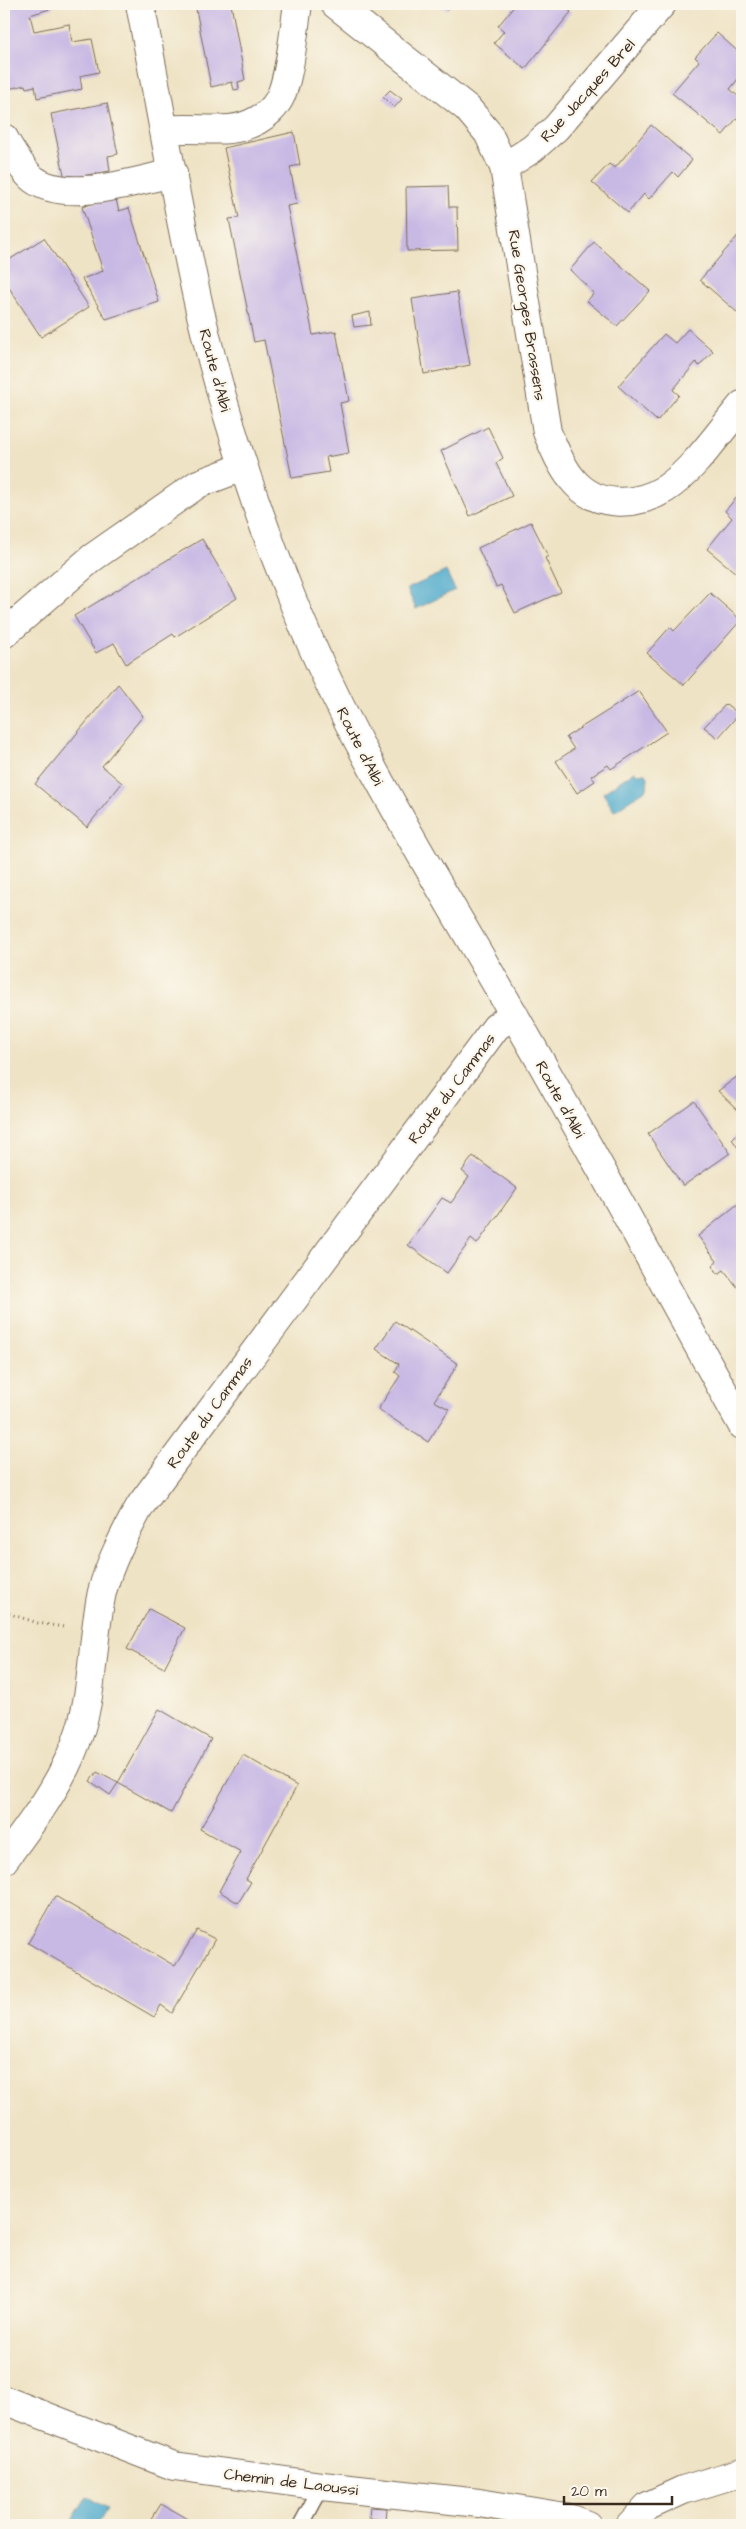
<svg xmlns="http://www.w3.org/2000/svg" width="746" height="2529" viewBox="0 0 746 2529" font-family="'Architects Daughter',sans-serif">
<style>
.water{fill:#4ca9cb;stroke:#446a74}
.building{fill:#c8b8e4}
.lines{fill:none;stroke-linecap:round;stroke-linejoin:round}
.service-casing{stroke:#7a6b58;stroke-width:18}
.minor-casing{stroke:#7a6b58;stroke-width:30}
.tertiary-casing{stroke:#7a6b58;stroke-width:30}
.primary-casing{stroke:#7a6b58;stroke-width:30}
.path{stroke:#7a6b58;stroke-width:3;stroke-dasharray:1 4;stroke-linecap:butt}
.service{stroke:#fff;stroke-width:15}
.minor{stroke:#fff;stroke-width:28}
.tertiary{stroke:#fff;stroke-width:28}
.primary{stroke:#fff;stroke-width:28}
.labels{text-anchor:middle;stroke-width:4.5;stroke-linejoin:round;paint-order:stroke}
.street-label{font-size:16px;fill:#3b2a1e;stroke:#fbf7ec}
</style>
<rect width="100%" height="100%" fill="#fbf7ec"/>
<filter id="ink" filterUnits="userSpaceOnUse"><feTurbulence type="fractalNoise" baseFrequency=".02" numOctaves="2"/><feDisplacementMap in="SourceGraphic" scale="10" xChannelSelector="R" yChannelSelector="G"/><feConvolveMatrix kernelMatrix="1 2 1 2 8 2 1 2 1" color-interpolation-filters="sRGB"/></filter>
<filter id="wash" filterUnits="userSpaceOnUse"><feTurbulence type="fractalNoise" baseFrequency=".0096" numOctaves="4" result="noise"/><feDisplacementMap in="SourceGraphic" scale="20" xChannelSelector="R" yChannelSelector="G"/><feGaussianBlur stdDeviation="1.12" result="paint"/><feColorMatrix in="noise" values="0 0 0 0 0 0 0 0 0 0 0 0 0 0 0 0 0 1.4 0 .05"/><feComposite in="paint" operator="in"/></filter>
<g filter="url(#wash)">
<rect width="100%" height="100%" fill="#efe3c5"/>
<g class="water">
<path d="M446,571L455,590L416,609L407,589Z"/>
<path d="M635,771L637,774L645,773L648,777L647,789L614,811L603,793Z"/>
<path d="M87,2496L107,2508L97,2525H69Z"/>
</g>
<g id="blocks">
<g class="building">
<path d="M4,4H52L53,8L30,15L34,31L69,24L72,42L92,39L99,72L80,76L82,89L37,98L35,86L26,88L25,85L4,90Z"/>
<path d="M195,4H231L245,80L238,82L239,89L234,90L232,82L211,87Z"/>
<path d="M439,4H452L447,10Z"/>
<path d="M516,4H560L571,12L525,69L494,43L504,31L498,26Z"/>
<path d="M717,33L742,55V74L730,89L742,100V112L723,135L672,93L699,61L695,57Z"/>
<path d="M390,90L402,99L394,108L383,97Z"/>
<path d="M107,103L118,154L108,156L110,171L65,179L51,114Z"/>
<path d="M651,125L692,160L678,177L673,172L649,199L644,194L628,213L592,182L609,164L615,168Z"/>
<path d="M294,132L300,165L290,167L297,204L287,206L313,335L336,331L349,401L340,403L349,453L326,457L329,472L292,478L264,340L254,342L229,219L239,218L224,148Z"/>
<path d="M448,186L449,207H457L458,250L407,251L406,187Z"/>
<path d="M115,196L119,211L129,208L159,302L106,319L82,279L103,271L82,207Z"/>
<path d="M742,231V310L739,314L700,280Z"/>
<path d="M44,238L89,307L41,337L4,280V263Z"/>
<path d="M594,242L650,291L617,326L587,301L594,293L570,270Z"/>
<path d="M457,292L470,365L424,374L412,299Z"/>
<path d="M370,312L371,325L354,327L352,316Z"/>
<path d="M688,329L713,351L699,366L696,362L673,390L679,395L657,421L618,386L664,334L675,343Z"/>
<path d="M488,427L503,458L496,463L512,496L470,516L441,451Z"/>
<path d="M742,491V578L707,549L732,518L725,511Z"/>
<path d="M531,522L548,556L545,558L561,592L515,613L501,585L496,587L478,548Z"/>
<path d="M202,539L237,598L175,637L173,634L126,664L114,643L96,653L74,616Z"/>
<path d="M710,593L741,620L684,685L647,653L670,627L674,631Z"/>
<path d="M118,684L143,716L102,766L122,783L87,827L35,784Z"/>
<path d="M639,691L667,732L611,769L608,765L591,776L595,781L577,793L556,761L574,749L566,737Z"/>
<path d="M726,704L739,714L718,738L704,727Z"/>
<path d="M742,1073V1114L718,1091Z"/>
<path d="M694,1101L730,1153L683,1186L648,1134Z"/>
<path d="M742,1129V1154L732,1139Z"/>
<path d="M473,1156L517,1188L477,1244L471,1239L447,1273L408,1245L442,1198L451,1203L469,1177L462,1171Z"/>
<path d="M739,1203L742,1207V1293L724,1270L718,1274L713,1266L717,1261L698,1236Z"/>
<path d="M395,1321L458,1364L434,1401L449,1409L428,1442L378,1409L400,1376L395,1372L399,1364L376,1349Z"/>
<path d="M149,1609L185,1628L164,1668L127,1649Z"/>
<path d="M159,1709L211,1739L171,1813L118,1783Z"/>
<path d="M243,1755L297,1786L246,1879L251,1882L238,1903L219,1891L241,1852L200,1829Z"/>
<path d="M97,1772L118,1783L110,1795L90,1781Z"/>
<path d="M55,1896L175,1966L197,1930L215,1939L172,2013L161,2005L154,2017L28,1943Z"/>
<path d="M161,2504L198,2525H148Z"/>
<path d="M370,2507L386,2508L385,2520L369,2518Z"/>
</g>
</g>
</g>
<g filter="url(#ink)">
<use href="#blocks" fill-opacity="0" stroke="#7a6b58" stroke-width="1"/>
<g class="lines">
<g class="service-casing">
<path id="service" d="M301,2525L322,2486"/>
</g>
<g class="minor-casing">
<g id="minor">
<path d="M335,4L467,108L488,133L504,167L547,432C554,448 561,466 572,479C595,508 635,507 665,489C693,471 720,431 742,405"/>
<path d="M166,130C187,127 209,131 230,129C248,127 269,117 278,101C290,82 294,28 298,4"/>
<path d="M4,138C9,148 25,173 33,179C66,204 135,181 173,173"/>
<path d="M504,167L532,149L556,128L662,4"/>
<path d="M4,634L92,558L198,484L243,467"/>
<path d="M4,2400L174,2466L322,2486L479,2503L565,2517L587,2525"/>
<path d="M630,2525L648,2506L683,2490L742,2472"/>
</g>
</g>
<g class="tertiary-casing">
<path id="tertiary" d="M4,1860C34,1820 65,1779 80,1731C94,1686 92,1638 102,1592C110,1561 125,1534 140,1506L496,1027L514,1014"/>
</g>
<g class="primary-casing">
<path id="primary" d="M140,4C160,106 177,209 200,311C222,407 253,502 290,594C349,743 435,876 514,1015C592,1150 666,1288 742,1425"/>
</g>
<path class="path" d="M4,1612L38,1623L64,1627"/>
<use href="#service" class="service"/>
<use href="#minor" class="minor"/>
<use href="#tertiary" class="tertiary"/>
<use href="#primary" class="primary"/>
</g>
</g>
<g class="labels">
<g class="street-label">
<text transform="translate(587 90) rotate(-48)" y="6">Rue Jacques Brel</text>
<text transform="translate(528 315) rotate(81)" y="6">Rue Georges Brassens</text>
<text transform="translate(216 370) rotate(75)" y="6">Route d'Albi</text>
<text transform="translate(361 746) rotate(63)" y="6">Route d'Albi</text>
<text transform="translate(451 1088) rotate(-53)" y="6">Route du Cammas</text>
<text transform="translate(561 1099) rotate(61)" y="6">Route d'Albi</text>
<text transform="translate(209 1412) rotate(-54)" y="6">Route du Cammas</text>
<text transform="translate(291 2481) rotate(7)" y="6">Chemin de Laoussi</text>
</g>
</g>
<rect width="746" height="2529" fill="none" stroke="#fbf7ec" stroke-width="20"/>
<path d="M564 2496v8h108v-8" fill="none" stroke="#3b2a1e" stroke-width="2.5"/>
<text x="571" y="2496" font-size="15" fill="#3b2a1e" stroke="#fbf7ec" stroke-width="4" paint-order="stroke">20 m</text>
</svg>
